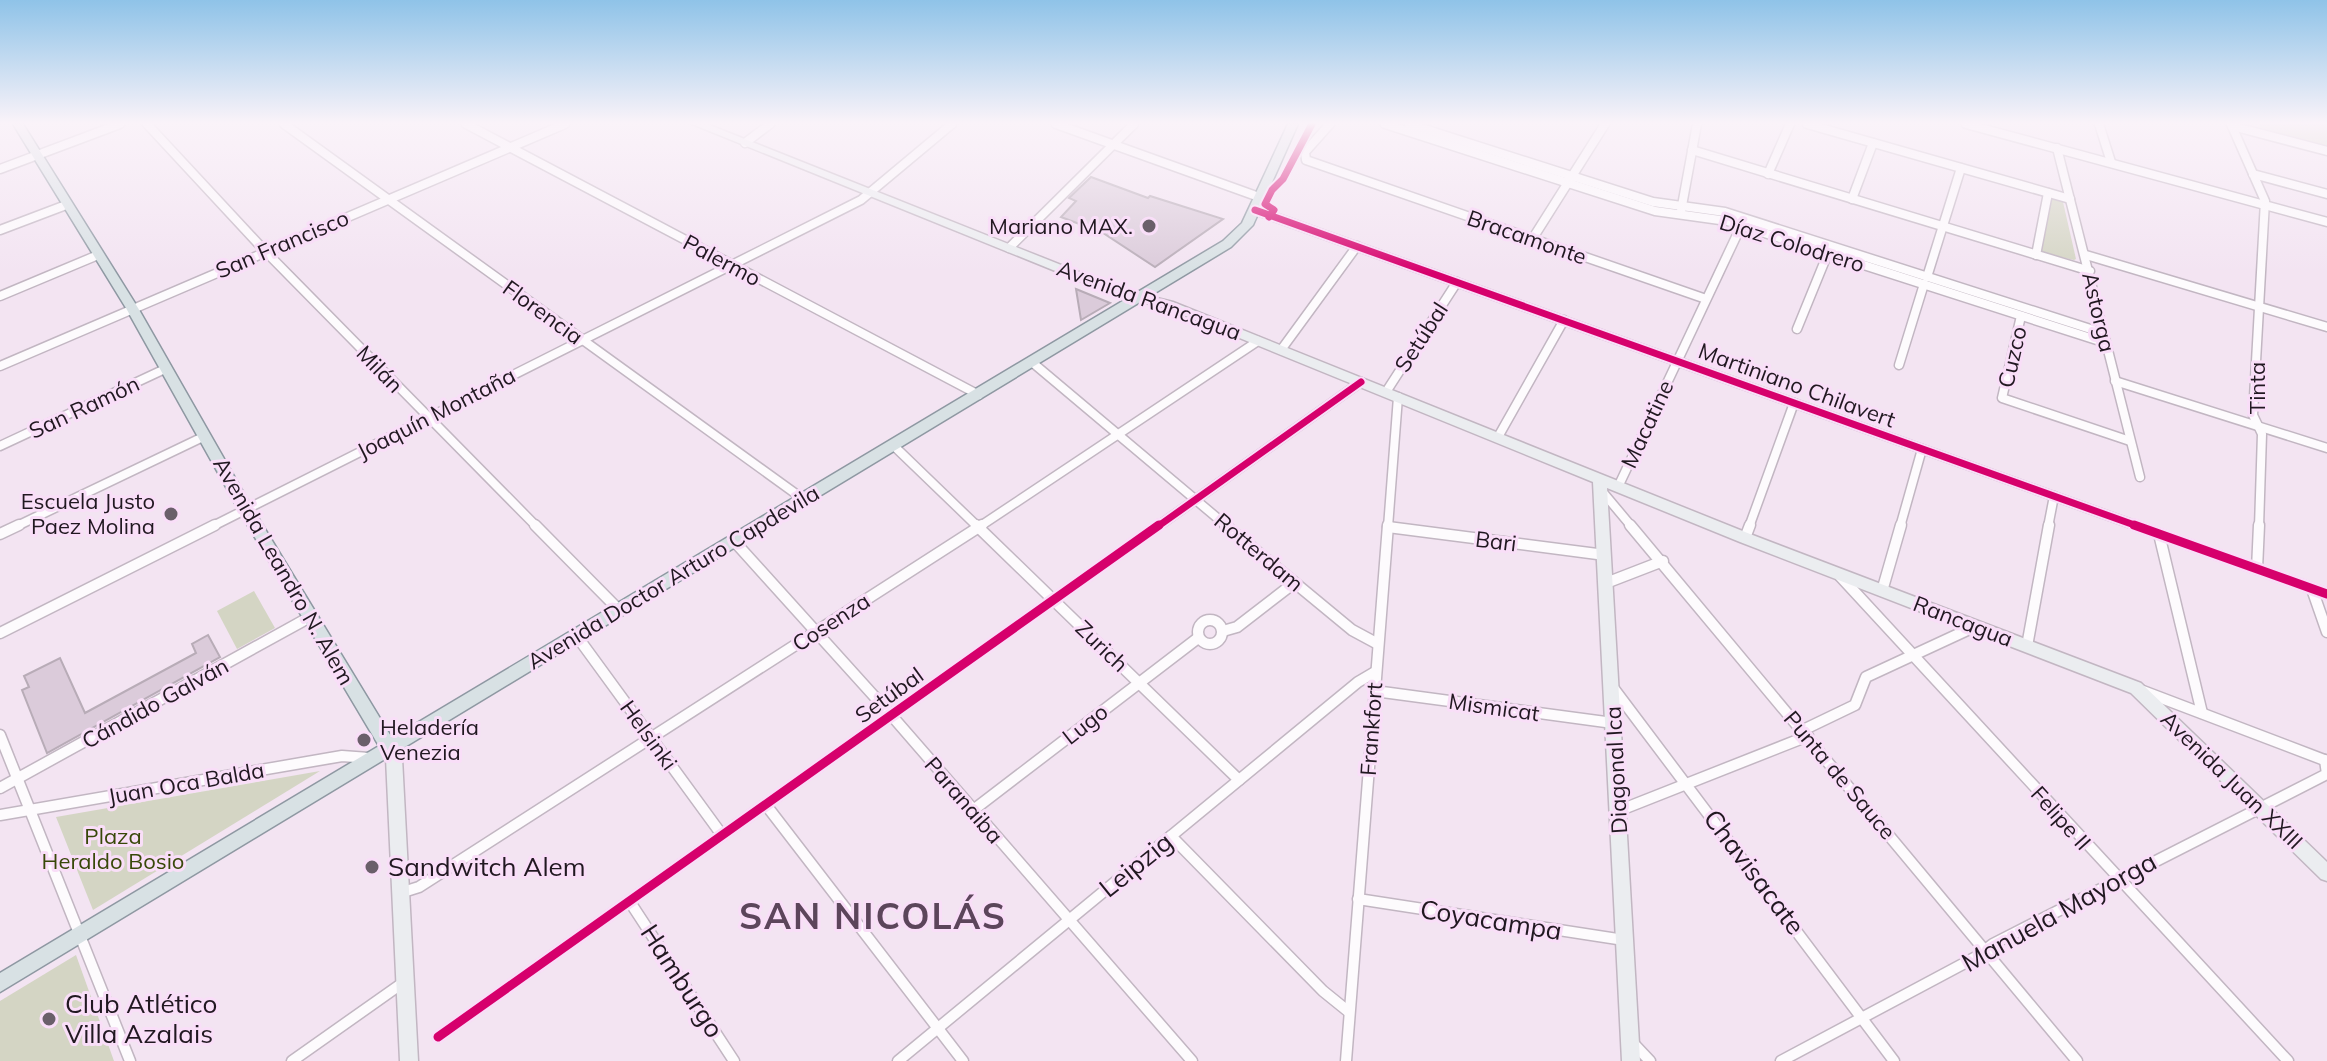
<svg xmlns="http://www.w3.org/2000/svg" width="2327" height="1061" viewBox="0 0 2327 1061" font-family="Mulish,sans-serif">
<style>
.green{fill:#d4d5c4}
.building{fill:#dbcbda;stroke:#b8acb7;stroke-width:2}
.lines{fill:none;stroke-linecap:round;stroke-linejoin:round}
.street-far1-casing{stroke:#c2b6c2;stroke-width:11}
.street-casing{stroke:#c2b6c2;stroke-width:13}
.secondary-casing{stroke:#c2b6c2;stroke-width:3}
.primary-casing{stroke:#8e98a2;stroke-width:3}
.street-far1{stroke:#fdfbfd;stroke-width:8}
.street{stroke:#fdfbfd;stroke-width:10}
.secondary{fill:#ebedf0;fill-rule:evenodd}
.primary{fill:#d8e1e4;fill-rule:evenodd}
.cycleway-far1-casing{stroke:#f9def8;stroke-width:11}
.cycleway-casing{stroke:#f9def8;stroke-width:14}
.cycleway-far1{stroke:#d6006c;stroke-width:7}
.cycleway{stroke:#d6006c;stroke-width:9}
.poi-dot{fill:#6a5f6a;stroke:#f9def8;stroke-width:3}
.labels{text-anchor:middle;stroke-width:6;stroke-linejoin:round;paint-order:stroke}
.poi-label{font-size:22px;fill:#211821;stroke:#f9def8;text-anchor:end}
.street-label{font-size:22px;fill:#211821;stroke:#f9def8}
.park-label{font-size:22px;fill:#384809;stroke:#f9def8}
.near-street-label{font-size:26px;fill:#211821;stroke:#f9def8}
.near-poi-label{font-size:26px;fill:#211821;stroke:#f9def8;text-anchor:start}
.near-district-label{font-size:36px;font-weight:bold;letter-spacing:2px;fill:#5c455b;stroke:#f9def8}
</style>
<rect width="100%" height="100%" fill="#f3e4f2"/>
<g class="green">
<path d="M2259,124H2327V149L2263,133Z"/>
<path d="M2052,199L2063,202L2076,259L2074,260L2043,253L2040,247Z"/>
<path d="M254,591L275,628L237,649L217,611Z"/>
<path d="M320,771L93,910L56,817Z"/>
<path d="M76,955L114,1061H0V1001Z"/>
</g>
<g class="building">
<path d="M1091,177L1148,198L1150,196L1223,219L1155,267L1103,233L1061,217L1076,201L1069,198Z"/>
<path d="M1076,289L1110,303L1081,320Z"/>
<path d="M208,635L220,657L47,753L22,690L29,687L24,676L60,658L85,713L196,653L192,644Z"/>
</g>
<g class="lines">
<g class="street-far1-casing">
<g id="street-far1">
<path d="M147,124L265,251L537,527"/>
<path d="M284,124L803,499"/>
<path d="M466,124L979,395"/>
<path d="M1056,124L1259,197"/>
<path d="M1330,124L1305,152L1306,160L1706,299"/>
<path d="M1385,124L1655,211L1727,221L2106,343"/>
<path d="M1409,124L1653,202L1725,212L2103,333"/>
<path d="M1807,124L2070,199"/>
<path d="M1966,124L2327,222"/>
<path d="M2099,124L2111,162"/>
<path d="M2231,124L2265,201L2253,415L2262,434L2259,527"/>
<path d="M2232,126L2327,151"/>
<path d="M745,143L770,124"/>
<path d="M2057,148L2140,477"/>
<path d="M1692,150L2090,271"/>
<path d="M0,169L120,124"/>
<path d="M1768,174L1790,124"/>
<path d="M2253,174L2327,194"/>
<path d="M1852,199L1873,143"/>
<path d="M1255,210L2140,527"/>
<path d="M1681,211L1697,124"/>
<path d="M0,230L66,205"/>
<path d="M1533,238L1605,124"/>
<path d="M1009,248L1134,124"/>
<path d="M2036,255L2048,193"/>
<path d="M2086,255L2327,327"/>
<path d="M1927,277L1961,168"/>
<path d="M0,296L98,255"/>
<path d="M2021,316L2002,398L2130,441"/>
<path d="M1797,329L1828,253"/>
<path d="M1281,350L1357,246"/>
<path d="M1033,363L1228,527"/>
<path d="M1899,365L1924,284"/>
<path d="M0,366L565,124"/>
<path d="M2115,381L2327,448"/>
<path d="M1386,392L1457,282"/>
<path d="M1498,437L1564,320"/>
<path d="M0,446L167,368"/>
<path d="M894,446L978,527"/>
<path d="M1618,487L1743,222"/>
<path d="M1601,490L1632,527"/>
<path d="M15,527L205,436"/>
<path d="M211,527L861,200L952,124"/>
<path d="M979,527L1258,341"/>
<path d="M1157,527L1361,382"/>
<path d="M1388,527L1398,397"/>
<path d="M1749,527L1794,403"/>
<path d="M1900,527L1922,449"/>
<path d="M2048,527L2054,496"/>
</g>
</g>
<g class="street-casing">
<g id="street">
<path d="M535,525L618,609"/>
<path d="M976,525L1239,780"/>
<path d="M1225,525L1352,630L1378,644"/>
<path d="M1630,525L2077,1061"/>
<path d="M2134,525L2327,594"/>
<path d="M1388,527L1605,555"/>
<path d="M0,534L19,525"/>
<path d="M2159,534L2202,713"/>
<path d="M1745,538L1750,525"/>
<path d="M734,541L892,716L1192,1061"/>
<path d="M2257,569L2259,525"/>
<path d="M1840,576L2288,1061"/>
<path d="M1606,583L1663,561"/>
<path d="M2312,589L2327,632"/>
<path d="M1882,591L1901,525"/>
<circle cx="1210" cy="632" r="12"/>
<path d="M1223,631L1237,627L1294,583"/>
<path d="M0,633L215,525"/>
<path d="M576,635L722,835"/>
<path d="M2027,646L2049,525"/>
<path d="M1611,685L1894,1061"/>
<path d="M1375,691L1613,723"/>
<path d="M2143,691L2327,761"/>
<path d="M1803,730L1855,705L1866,677L1976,626"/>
<path d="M0,735L130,1061"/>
<path d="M0,788L310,617"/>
<path d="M766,805L963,1061"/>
<path d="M972,811L1198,638"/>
<path d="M1618,811L1808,736"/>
<path d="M0,815L342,756L369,758"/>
<path d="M1171,836L1323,991L1349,1012"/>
<path d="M400,893L419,887L982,525"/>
<path d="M1358,899L1624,940"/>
<path d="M630,902L734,1061"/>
<path d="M438,1037L1159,525"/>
<path d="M1632,1042L1650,1061"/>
<path d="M292,1061L404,982"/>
<path d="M898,1061L1358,682L1375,672"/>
<path d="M1346,1061L1388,525"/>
<path d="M1781,1061L1976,957L1993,944L2327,774L2325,760"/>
</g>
</g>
<g class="secondary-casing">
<g id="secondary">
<path d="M692,124H707L1124,290L1173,302L1750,534L2141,683L2327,862V881L2321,879L2131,693L1740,542L1607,488L1640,1061H1622L1593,482L1166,308L1117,296Z"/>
<path d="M389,741L395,743L402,758L418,1061H400L386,758L381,748L383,743Z"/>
</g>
</g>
<g class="primary-casing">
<path id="primary" d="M13,124H23L138,308L251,506L392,738L1223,241L1242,223L1288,124H1298L1253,225L1231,247L0,992V973L379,746L241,514L126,308Z"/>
</g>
<use href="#street-far1" class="street-far1"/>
<use href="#street" class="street"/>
<use href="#secondary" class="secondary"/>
<use href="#primary" class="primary"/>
<g class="cycleway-far1-casing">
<g id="cycleway-far1">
<path d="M1255,210L2140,527"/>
<path d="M1269,217L1274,210L1265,204L1272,190L1283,179L1312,124"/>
<path d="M1157,527L1361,382"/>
</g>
</g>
<g class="cycleway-casing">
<g id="cycleway">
<path d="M2134,525L2327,594"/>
<path d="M438,1037L1159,525"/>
</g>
</g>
<use href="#cycleway-far1" class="cycleway-far1"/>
<use href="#cycleway" class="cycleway"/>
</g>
<linearGradient id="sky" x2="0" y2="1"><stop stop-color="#8fc3e8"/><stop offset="0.45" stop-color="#faf3f9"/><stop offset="1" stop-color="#faf3f9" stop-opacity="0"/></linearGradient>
<rect width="2327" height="273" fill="url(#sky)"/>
<g class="poi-dot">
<circle cx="1149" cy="226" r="8"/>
<circle cx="171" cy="514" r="8"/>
<circle cx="364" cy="740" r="8"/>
<circle cx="372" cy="867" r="8"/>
<circle cx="49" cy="1019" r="8"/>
</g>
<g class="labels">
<g class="poi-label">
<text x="1133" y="234">Mariano MAX.</text>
<text x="155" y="509">Escuela Justo<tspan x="155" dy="25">Paez Molina</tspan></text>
<text x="380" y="735" text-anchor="start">Heladería<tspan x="380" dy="25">Venezia</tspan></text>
</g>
<g class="street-label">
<text transform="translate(1527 237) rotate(19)" y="8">Bracamonte</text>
<text transform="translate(1792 243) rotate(17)" y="8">Díaz Colodrero</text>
<text transform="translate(282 244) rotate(-23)" y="8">San Francisco</text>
<text transform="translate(722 260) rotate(28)" y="8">Palermo</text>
<text transform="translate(1149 300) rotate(20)" y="8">Avenida Rancagua</text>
<text transform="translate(543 312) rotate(36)" y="8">Florencia</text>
<text transform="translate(2099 312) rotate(77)" y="8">Astorga</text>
<text transform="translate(1421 337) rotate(-57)" y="8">Setúbal</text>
<text transform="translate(2012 357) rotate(-77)" y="8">Cuzco</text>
<text transform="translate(380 369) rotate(46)" y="8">Milán</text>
<text transform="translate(1797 385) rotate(20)" y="8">Martiniano Chilavert</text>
<text transform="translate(2257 388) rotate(-90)" y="8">Tinta</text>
<text transform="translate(84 407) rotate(-25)" y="8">San Ramón</text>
<text transform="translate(436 413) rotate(-27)" y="8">Joaquín Montaña</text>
<text transform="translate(1647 424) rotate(-65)" y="8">Macatine</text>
<text transform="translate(1496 541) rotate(7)" y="8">Bari</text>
<text transform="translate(1259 552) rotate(40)" y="8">Rotterdam</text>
<text transform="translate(284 571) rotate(60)" y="8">Avenida Leandro N. Alem</text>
<text transform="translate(673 577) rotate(-31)" y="8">Avenida Doctor Arturo Capdevila</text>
<text transform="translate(1963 621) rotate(21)" y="8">Rancagua</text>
<text transform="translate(831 622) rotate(-33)" y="8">Cosenza</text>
<text transform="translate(1102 646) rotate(44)" y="8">Zurich</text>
<text transform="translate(889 695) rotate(-36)" y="8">Setúbal</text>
<text transform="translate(155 703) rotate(-29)" y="8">Cándido Galván</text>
<text transform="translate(1494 707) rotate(8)" y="8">Mismicat</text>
<text transform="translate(1085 724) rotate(-38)" y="8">Lugo</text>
<text transform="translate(1371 729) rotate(-86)" y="8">Frankfort</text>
<text transform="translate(649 735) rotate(54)" y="8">Helsinki</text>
<text transform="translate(1616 770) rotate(-93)" y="8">Diagonal Ica</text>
<text transform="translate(1840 775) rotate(50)" y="8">Punta de Sauce</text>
<text transform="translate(2232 780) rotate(44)" y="8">Avenida Juan XXIII</text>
<text transform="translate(186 783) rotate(-10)" y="8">Juan Oca Balda</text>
<text transform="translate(964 800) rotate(49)" y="8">Paranaiba</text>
<text transform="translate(2061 818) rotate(48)" y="8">Felipe II</text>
</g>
<g class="park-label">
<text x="113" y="844">Plaza<tspan x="113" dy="25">Heraldo Bosio</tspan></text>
</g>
<g class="near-street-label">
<text transform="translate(1136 865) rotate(-39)" y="9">Leipzig</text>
<text transform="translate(1754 872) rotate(53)" y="9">Chavisacate</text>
<text transform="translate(2059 912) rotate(-29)" y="9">Manuela Mayorga</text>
<text transform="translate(1491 920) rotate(9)" y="9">Coyacampa</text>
<text transform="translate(682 981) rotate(57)" y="9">Hamburgo</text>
</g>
<g class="near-poi-label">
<text x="388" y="876">Sandwitch Alem</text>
<text x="65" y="1013">Club Atlético<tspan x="65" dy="30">Villa Azalais</tspan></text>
</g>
<g class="near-district-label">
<text x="873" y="929">SAN NICOLÁS</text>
</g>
</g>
</svg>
